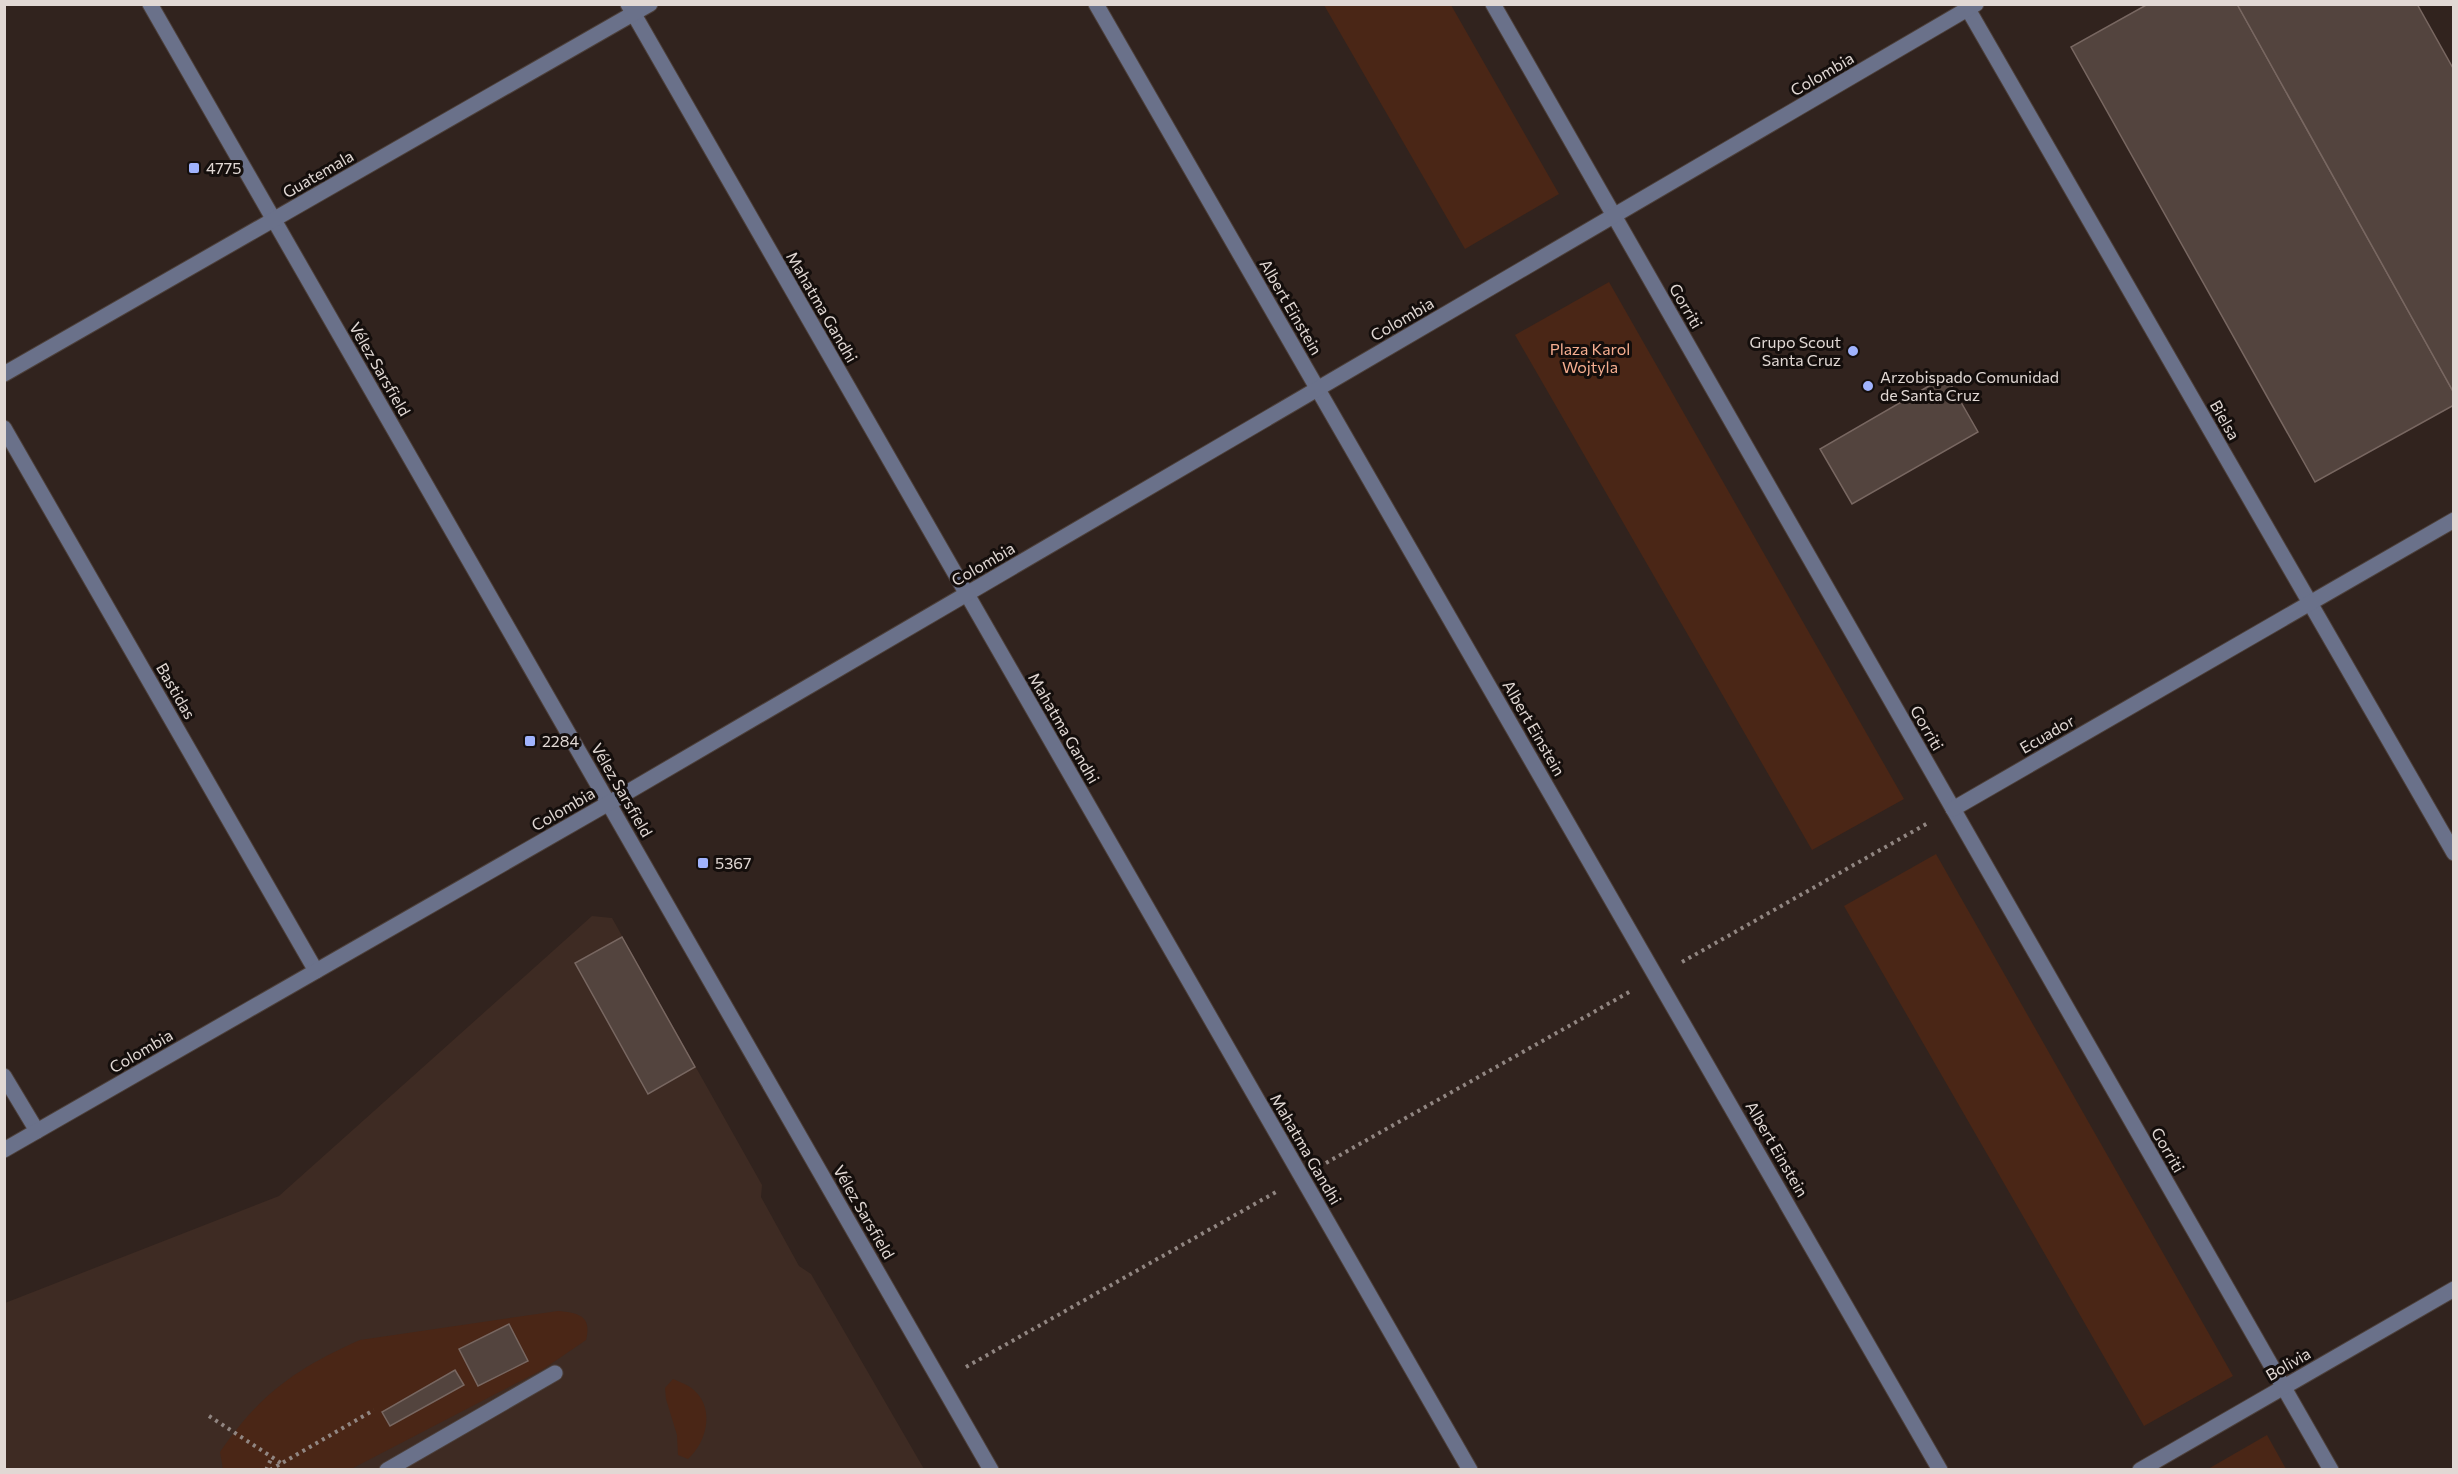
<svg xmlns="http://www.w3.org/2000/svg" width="2458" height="1474" viewBox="0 0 2458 1474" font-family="Commissioner,sans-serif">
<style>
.built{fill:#3e2b23}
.green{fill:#4a2616}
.building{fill:#53443e;stroke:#786761;stroke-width:1.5}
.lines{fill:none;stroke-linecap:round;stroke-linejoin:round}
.minor-casing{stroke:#4d403b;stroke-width:17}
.path{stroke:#918682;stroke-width:4;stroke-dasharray:3 4.5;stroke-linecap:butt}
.minor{stroke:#6a718a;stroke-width:15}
.poi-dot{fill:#a0b3fd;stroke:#140e0c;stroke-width:2}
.labels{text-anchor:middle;stroke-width:6;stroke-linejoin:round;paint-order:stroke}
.street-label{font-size:16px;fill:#e1d8d4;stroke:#140e0c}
.poi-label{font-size:16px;fill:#e1d8d4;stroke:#140e0c;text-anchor:start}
.park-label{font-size:16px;fill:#f6ae90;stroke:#140e0c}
</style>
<rect width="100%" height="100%" fill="#31231e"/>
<path class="built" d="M592,916L612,918L762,1185L761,1197L799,1266L811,1274L924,1469L5,1470V1303L279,1196Z"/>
<g class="green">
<path d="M1324,5H1451L1559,194L1465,249Z"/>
<path d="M1609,282L1904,799L1812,850L1515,335Z"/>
<path d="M1936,854L2233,1376L2144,1426L1844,906Z"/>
<path d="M558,1311C579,1313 592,1316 586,1340L542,1370L351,1469H223L220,1452C260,1394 295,1369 360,1340Z"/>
<path d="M673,1379C678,1381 685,1384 690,1387C716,1405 708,1441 688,1459L678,1455L677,1435L666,1399L665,1388Z"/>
<path d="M2267,1435L2286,1469H2208Z"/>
</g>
<g class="building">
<path d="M2148,4H2237L2454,393V405L2315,482L2071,47Z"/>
<path d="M2237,4H2417L2454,70V393Z"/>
<path d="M1946,376L1978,432L1852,504L1820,449Z"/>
<path d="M622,937L695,1067L648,1094L575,963Z"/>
<path d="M509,1324L528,1361L478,1386L459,1349Z"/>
<path d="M455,1370L464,1385L390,1426L382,1412Z"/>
</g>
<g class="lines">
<g class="minor-casing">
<g id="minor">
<path d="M150,4L991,1470"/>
<path d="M628,4L1470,1470"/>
<path d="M1096,4L1940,1470"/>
<path d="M1493,4L2331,1470"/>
<path d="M1965,4L2454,853"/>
<path d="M4,374L650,4"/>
<path d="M4,428L316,971"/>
<path d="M1953,809L2454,520"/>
<path d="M4,1076L37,1131"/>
<path d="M4,1150L609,803L1976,4"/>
<path d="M387,1470L555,1373"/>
<path d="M2140,1470L2454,1289"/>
</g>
</g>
<g class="path">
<path d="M1682,962L1928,823"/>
<path d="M1326,1163L1631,991"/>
<path d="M966,1367L1276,1192"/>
<path d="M209,1416L281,1463"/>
<path d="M266,1470L272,1457"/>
<path d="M270,1470L374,1410"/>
</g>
<use href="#minor" class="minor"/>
</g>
<g class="poi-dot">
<rect x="188" y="162" width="12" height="12" rx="3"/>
<circle cx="1853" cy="351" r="6"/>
<circle cx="1868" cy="386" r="6"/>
<rect x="524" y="735" width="12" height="12" rx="3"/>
<rect x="697" y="857" width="12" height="12" rx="3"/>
</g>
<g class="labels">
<g class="street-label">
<text transform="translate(1822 74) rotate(-30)" y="6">Colombia</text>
<text transform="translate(318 174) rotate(-30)" y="6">Guatemala</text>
<text transform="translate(1686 306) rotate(60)" y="6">Gorriti</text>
<text transform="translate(822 307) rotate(60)" y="6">Mahatma Gandhi</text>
<text transform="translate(1291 307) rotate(60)" y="6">Albert Einstein</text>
<text transform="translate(1402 319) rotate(-30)" y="6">Colombia</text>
<text transform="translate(380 369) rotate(60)" y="6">Vélez Sarsfield</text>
<text transform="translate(2225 420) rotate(60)" y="6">Bielsa</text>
<text transform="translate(983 564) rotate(-30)" y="6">Colombia</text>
<text transform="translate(176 691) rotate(60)" y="6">Bastidas</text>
<text transform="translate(1064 728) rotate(60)" y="6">Mahatma Gandhi</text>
<text transform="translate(1534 728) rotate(60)" y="6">Albert Einstein</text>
<text transform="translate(1927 728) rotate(60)" y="6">Gorriti</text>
<text transform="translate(2047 734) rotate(-30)" y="6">Ecuador</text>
<text transform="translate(622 790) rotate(60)" y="6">Vélez Sarsfield</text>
<text transform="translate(563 809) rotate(-30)" y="6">Colombia</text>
<text transform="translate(141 1051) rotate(-30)" y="6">Colombia</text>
<text transform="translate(1306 1149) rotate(60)" y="6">Mahatma Gandhi</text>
<text transform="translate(1777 1149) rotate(60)" y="6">Albert Einstein</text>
<text transform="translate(2168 1150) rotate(60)" y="6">Gorriti</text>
<text transform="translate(864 1212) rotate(60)" y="6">Vélez Sarsfield</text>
<text transform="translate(2288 1364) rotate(-30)" y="6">Bolivia</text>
</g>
<g class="poi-label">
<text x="206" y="174">4775</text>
<text x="1841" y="348" text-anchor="end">Grupo Scout<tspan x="1841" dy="18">Santa Cruz</tspan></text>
<text x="1880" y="383">Arzobispado Comunidad<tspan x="1880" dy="18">de Santa Cruz</tspan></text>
<text x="542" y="747">2284</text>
<text x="715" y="869">5367</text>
</g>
<g class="park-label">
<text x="1590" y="355">Plaza Karol<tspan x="1590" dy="18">Wojtyla</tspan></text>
</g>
</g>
<rect width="2458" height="1474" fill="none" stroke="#e1d8d4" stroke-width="12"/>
</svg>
